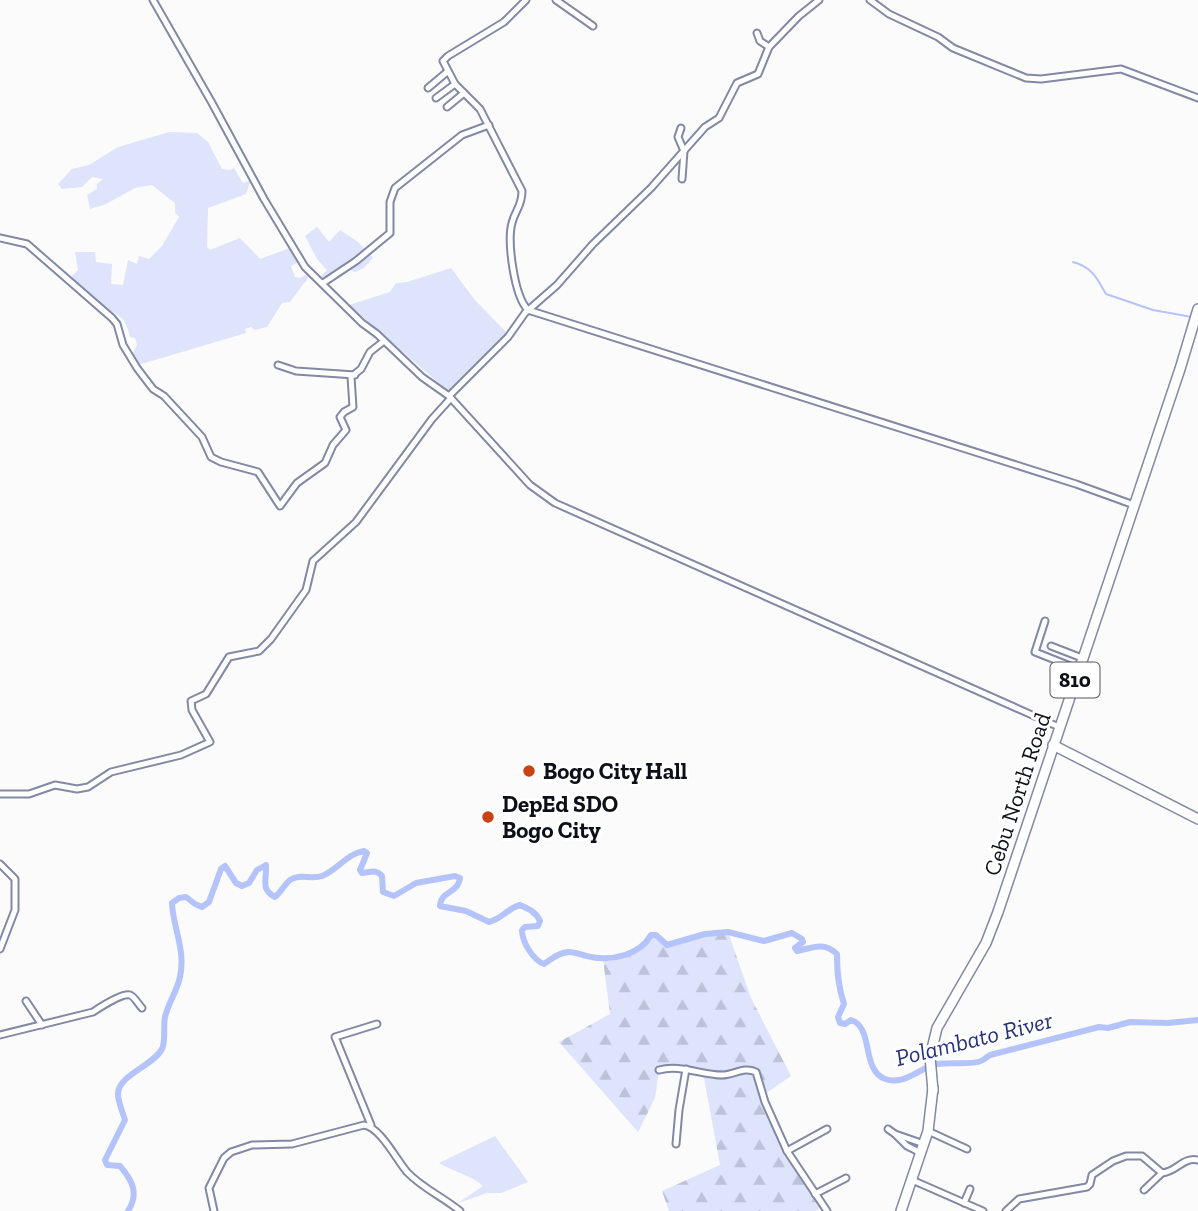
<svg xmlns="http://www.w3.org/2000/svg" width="1198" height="1211" viewBox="0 0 1198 1211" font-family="'Zilla Slab',serif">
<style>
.grass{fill:#dde4fb}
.forest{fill:url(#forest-firs)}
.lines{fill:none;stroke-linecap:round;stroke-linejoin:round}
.stream{stroke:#b4c4fa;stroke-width:2}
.river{stroke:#b4c4fa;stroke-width:6}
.minor-casing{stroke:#8189a4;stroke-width:9}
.highway-casing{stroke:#8189a4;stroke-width:12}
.minor{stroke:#fff;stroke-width:5}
.highway{stroke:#fff;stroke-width:9}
.poi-dot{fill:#ca4214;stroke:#fff;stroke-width:2.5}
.labels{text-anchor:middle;stroke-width:6;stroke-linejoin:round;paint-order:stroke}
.shield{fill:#fff;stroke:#56575e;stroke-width:2}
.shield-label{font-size:21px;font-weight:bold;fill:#0d0f19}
.poi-label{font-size:23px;font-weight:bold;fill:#0d0f19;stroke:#fff;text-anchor:start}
.street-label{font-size:23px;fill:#0d0f19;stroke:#fff}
.water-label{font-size:24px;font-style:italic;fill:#26317d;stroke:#fff}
</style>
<defs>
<pattern id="forest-firs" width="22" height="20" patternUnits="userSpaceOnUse" patternTransform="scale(1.75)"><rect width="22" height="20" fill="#dde4fb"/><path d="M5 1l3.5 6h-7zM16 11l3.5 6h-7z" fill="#bcc2d7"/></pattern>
</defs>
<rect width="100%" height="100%" fill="#fbfbfb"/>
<g class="grass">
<path d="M169,132L197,133L208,142L222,169L230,170L234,168L243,183L251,180L246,194L208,208L207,247L210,250L240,238L260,259L290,248L300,261L291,266L295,277L300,278L307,274L308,278L290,302L282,303L267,327L255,330L251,327L245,329L246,333L138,365L133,353L137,345L135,338L130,337C125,314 118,316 100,305C90,299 80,286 71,277L78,270L75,252H95L96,262L112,264L111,284L123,285L128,260L137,264L139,256L149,259L162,246L179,217L175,212V203L152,185L135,188L106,204L90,209L87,195L97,189V184L103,179L92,177L82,187L62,189L58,184L72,169L89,165L118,147Z"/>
<path d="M317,227L329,242L340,230L358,242L373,258L364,268L355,272L342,267L325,279L321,276L327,270L317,259L305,236Z"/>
<path d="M451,268L474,299L508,334L449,392L349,305L390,292L396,283L407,282Z"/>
<path d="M495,1136L528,1182L501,1193H487L458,1203L483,1186C471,1175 453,1172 439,1163Z"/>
</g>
<path class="forest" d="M728,932L751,998L791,1076L762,1096L792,1162L822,1206L816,1211H669L662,1191L720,1165L704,1078L684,1066L659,1071L655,1098L638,1132L559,1042L610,1014L603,959C619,960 643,950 651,935H656L667,945L705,934Z"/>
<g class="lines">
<path class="stream" d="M1073,262C1092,267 1097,278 1106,294L1153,310L1192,317"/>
<path class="river" d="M128,1211C139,1194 133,1181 120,1166L107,1165L105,1160L125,1120C123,1113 118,1102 118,1094C118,1075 153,1066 162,1049C166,1041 163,1027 165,1017C168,1004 177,991 180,977C186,950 173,928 172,903L179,898L186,897L195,904L202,907L209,902L221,869L225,866L236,883L242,886L249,883L257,870L266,865C267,880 260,889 275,897C281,892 284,885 290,880C299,873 311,880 322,876C337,870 348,853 364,851L367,853L360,870L362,873C371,872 376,869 382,876L383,892L394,896L416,883L455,876L460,878C458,894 441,890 440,906L466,911L489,922C502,919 508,908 520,905C529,909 536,912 540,921L538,926L525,927L522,930C522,942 533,960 544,964C551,959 560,952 569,952C576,952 584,956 591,957C612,961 640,955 651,935H656L667,945L705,934L728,932L764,941L792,933L802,939L803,942L795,948L797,951C812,948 824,941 837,954C837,972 838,986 844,1004L838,1017L840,1023L845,1024L851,1020C874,1027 861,1070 885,1079C904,1086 919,1068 937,1064C947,1062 974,1065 981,1061C984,1060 987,1057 990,1055L1099,1027L1108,1028L1130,1022L1168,1023L1198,1020"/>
<g class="minor-casing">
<g id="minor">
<path d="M153,0L212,103L264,199L305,267L362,323L377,334L422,377L449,396L530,485L555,503L1059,727"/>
<path d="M526,0L504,22L448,56L443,61L455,84L480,109L522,191C522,207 515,210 512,223C507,241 514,296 528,310L1076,484L1134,505"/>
<path d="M556,0L593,26"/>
<path d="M870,0L889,14L938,37L953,48L1026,78L1041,79L1121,69L1198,98"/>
<path d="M757,33L760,41L769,47"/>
<path d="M428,88L447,72"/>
<path d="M436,98L455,84"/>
<path d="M447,107L464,93"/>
<path d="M681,128L678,137L684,151L682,179"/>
<path d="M0,238L27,244L112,318L117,324L123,345L137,368L153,389L164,396L202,437L211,457L221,462L258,472L280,506L297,483L325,463L333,445L346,430L340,417L344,412L353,407L351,377L361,369L370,352L384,341"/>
<path d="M323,283L356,261L390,233V202L395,188L462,135L489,125"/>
<path d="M278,365L296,371L355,375"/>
<path d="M449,396L508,337L525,313L557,285L593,244L651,188L705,127L719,118L737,83L758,74L769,47L799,16L819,0"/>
<path d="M1045,621L1035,652L1078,669"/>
<path d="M1051,646L1082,658"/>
<path d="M0,794H29L55,785L77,789L88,787L111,772L181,755L210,742L192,710L191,701L206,694L229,657L259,651L271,639L306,590L313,561L356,522L432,419L451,398"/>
<path d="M0,864L15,879V910L0,949"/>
<path d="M26,1001L42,1025"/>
<path d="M0,1035L93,1012C99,1008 122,993 130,995C134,996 139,1005 142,1008"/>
<path d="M659,1070C680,1064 701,1075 722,1075C735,1075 743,1066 756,1072L765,1102L787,1151L827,1211"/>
<path d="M371,1125L335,1037L377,1024"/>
<path d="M888,1129L895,1134L924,1144"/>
<path d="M928,1131L967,1149"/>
<path d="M896,1135L907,1146L921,1153"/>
<path d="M676,1144L679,1110L686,1069"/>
<path d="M787,1151L827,1129"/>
<path d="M912,1180L983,1211"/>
<path d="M1144,1190L1162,1173"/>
<path d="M815,1194L846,1178"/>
<path d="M964,1203L970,1189"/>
<path d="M214,1211L209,1188L224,1158L231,1152L252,1145L292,1144L364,1125C380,1127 396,1159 407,1172C422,1188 443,1197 460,1211"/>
<path d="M1006,1211L1019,1199L1087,1187L1090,1184L1092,1175L1113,1161L1126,1156H1142L1162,1173C1177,1172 1182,1157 1198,1160"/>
</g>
</g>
<g class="highway-casing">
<g id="highway">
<path d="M1053,745L1198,819"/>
<path d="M933,1091L930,1057L937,1028L986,943L998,912L1180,369L1198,309"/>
<path d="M901,1211L928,1131L933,1088"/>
</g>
</g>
<use href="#minor" class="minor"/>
<use href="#highway" class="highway"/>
</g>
<g class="poi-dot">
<circle cx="529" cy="771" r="7"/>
<circle cx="488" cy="817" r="7"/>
</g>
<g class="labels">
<rect class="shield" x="1050.5" y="662.5" width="49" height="35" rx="5"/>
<g class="shield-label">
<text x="1075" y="687">810</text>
</g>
<g class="poi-label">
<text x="543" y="779">Bogo City Hall</text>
<text x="502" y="812">DepEd SDO<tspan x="502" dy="26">Bogo City</tspan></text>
</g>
<g class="street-label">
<text transform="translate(1017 794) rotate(-72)" y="8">Cebu North Road</text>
</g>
<g class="water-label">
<text transform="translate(974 1039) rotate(-14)" y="8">Polambato River</text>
</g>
</g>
</svg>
